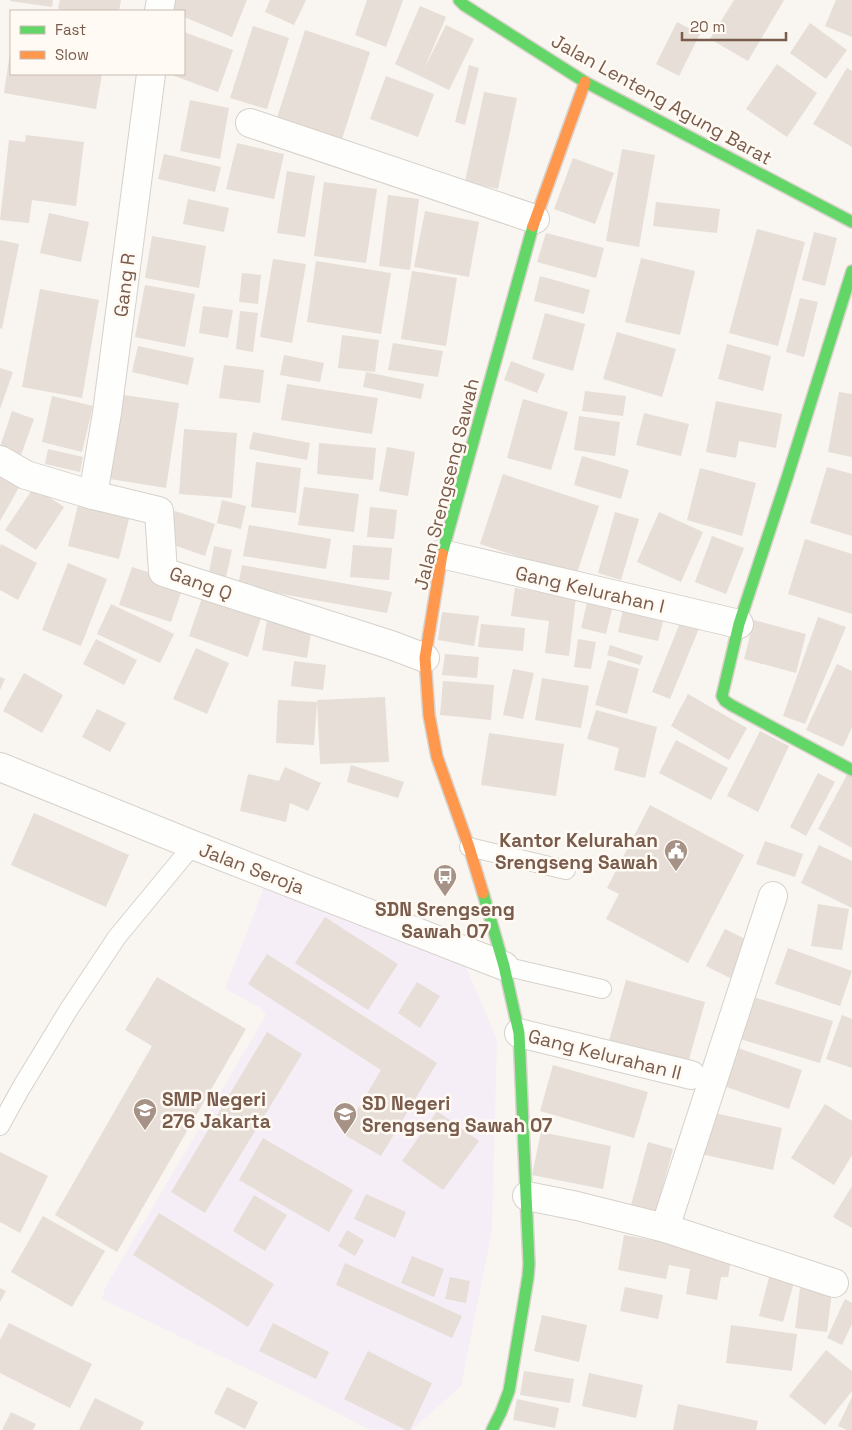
<svg xmlns="http://www.w3.org/2000/svg" width="852" height="1430" viewBox="0 0 852 1430" font-family="'Space Grotesk',sans-serif">
<style>
.education{fill:#f6eef6}
.building{fill:#e6ded7}
.lines{fill:none;stroke-linecap:round;stroke-linejoin:round}
.lane-casing{stroke:#d7d1cb;stroke-width:20}
.street-casing{stroke:#d7d1cb;stroke-width:30}
.fast-casing{stroke:#d9d2cb;stroke-width:14}
.slow-casing{stroke:#d9d2cb;stroke-width:14}
.lane{stroke:#fefefd;stroke-width:18}
.street{stroke:#fefefd;stroke-width:28}
.fast{stroke:#63d668;stroke-width:11}
.slow{stroke:#ff974d;stroke-width:11}
.labels{text-anchor:middle;stroke-width:5;stroke-linejoin:round;paint-order:stroke}
.street-label{font-size:19px;fill:#7a5c4d;stroke:#fffaf3}
.poi-label{font-size:19px;font-weight:bold;fill:#7a5c4d;stroke:#fffaf3;text-anchor:start}
</style>
<rect width="100%" height="100%" fill="#f9f5f0"/>
<path class="education" d="M265,885L460,953L497,1039L492,1231L461,1386L412,1430H370L306,1397L102,1299L105,1288L266,1015L260,1008L225,989Z"/>
<g class="building">
<path d="M10,0H53L52,7L10,1Z"/>
<path d="M60,0H121L119,11H68L58,9Z"/>
<path d="M173,0H247L232,37L184,17V11H168Z"/>
<path d="M270,0H306L294,25L265,12Z"/>
<path d="M367,0H403L386,47L355,35Z"/>
<path d="M734,0H784L748,61L710,39Z"/>
<path d="M836,0H852V37L825,26Z"/>
<path d="M420,6L446,17L424,69L446,25L474,39L449,90L395,64Z"/>
<path d="M677,22L700,34L679,76L656,64Z"/>
<path d="M810,23L847,50L826,79L790,53Z"/>
<path d="M253,26L289,38L267,109L230,98Z"/>
<path d="M305,30L370,52L342,139L277,118Z"/>
<path d="M184,32L233,50L218,92L169,74H184Z"/>
<path d="M10,53H11V74H102L96,109L4,93Z"/>
<path d="M777,64L817,93L787,137L746,109Z"/>
<path d="M469,65L479,68L465,125L455,122Z"/>
<path d="M847,68L852,71V147L813,124Z"/>
<path d="M386,76L434,94L418,137L370,119Z"/>
<path d="M484,92L517,98L498,189L465,182Z"/>
<path d="M190,100L229,108L220,159L180,151Z"/>
<path d="M26,135L84,142L76,206L32,200L29,223L0,220L9,140L25,142Z"/>
<path d="M237,143L284,154L274,199L226,189Z"/>
<path d="M622,149L655,155L639,247L606,241Z"/>
<path d="M164,154L221,167L215,192L158,179Z"/>
<path d="M573,158L614,173L595,224L554,209Z"/>
<path d="M287,171L315,176L305,237L277,233Z"/>
<path d="M324,182L377,189L366,263L314,256Z"/>
<path d="M388,195L419,199L410,270L379,266Z"/>
<path d="M188,199L229,208L224,232L183,224Z"/>
<path d="M656,202L720,209L717,233L653,226Z"/>
<path d="M425,211L479,222L469,277L414,267Z"/>
<path d="M49,213L89,222L81,262L40,253Z"/>
<path d="M757,229L805,242L778,346L729,333Z"/>
<path d="M814,232L837,238L825,286L802,280Z"/>
<path d="M546,233L604,248L596,278L537,262Z"/>
<path d="M152,236L206,246L199,288L145,278Z"/>
<path d="M0,240L19,244L2,329L0,328Z"/>
<path d="M641,258L695,271L680,335L625,322Z"/>
<path d="M273,259L306,264L292,343L260,337Z"/>
<path d="M316,261L391,273L381,334L307,322Z"/>
<path d="M412,271L457,278L446,346L401,339Z"/>
<path d="M242,273L261,275L258,304L239,302Z"/>
<path d="M540,276L590,290L584,314L534,301Z"/>
<path d="M145,285L195,294L185,347L135,337Z"/>
<path d="M40,289L99,300L82,398L22,387Z"/>
<path d="M800,298L818,302L804,357L786,352Z"/>
<path d="M203,306L233,310L228,338L199,333Z"/>
<path d="M240,311L258,313L253,352L236,349Z"/>
<path d="M545,313L585,324L573,371L532,359Z"/>
<path d="M617,332L676,349L662,397L603,379Z"/>
<path d="M342,335L379,340L375,372L338,368Z"/>
<path d="M393,343L443,351L438,377L388,370Z"/>
<path d="M727,344L771,356L763,391L718,379Z"/>
<path d="M138,346L194,358L188,385L132,372Z"/>
<path d="M284,355L324,363L320,382L280,375Z"/>
<path d="M511,361L545,374L537,393L504,380Z"/>
<path d="M224,365L264,370L260,403L219,398Z"/>
<path d="M0,368L13,372L0,409Z"/>
<path d="M366,372L424,384L421,399L363,387Z"/>
<path d="M287,384L378,398L372,434L281,420Z"/>
<path d="M585,391L626,396L623,416L582,411Z"/>
<path d="M839,392L852,394V457L828,452Z"/>
<path d="M116,394L179,403L166,488L104,478Z"/>
<path d="M52,396L93,406L82,452L42,442Z"/>
<path d="M523,399L568,412L551,470L507,458Z"/>
<path d="M716,401L782,414L776,448L739,441L736,458L706,452Z"/>
<path d="M12,411L34,419L21,455L0,447Z"/>
<path d="M644,413L689,424L681,456L636,445Z"/>
<path d="M579,416L620,422L615,456L574,450Z"/>
<path d="M184,429L237,433L232,498L179,494Z"/>
<path d="M253,432L310,443L307,460L249,449Z"/>
<path d="M319,443L376,448L373,480L317,474Z"/>
<path d="M387,447L415,452L408,496L379,491Z"/>
<path d="M48,449L83,457L80,472L45,464Z"/>
<path d="M582,456L629,470L621,499L574,485Z"/>
<path d="M256,462L301,468L296,513L251,507Z"/>
<path d="M827,467L852,474V536L810,523Z"/>
<path d="M700,468L756,483L742,536L687,520Z"/>
<path d="M0,469L22,482L0,521Z"/>
<path d="M503,474L599,506L576,576L480,544Z"/>
<path d="M34,487L64,507L36,550L5,530Z"/>
<path d="M304,487L359,494L354,532L298,525Z"/>
<path d="M80,497L131,511L119,559L68,546Z"/>
<path d="M222,500L246,506L241,529L217,523Z"/>
<path d="M370,507L397,510L394,539L367,537Z"/>
<path d="M175,511L215,524L205,556L165,542Z"/>
<path d="M615,512L639,519L621,580L598,573Z"/>
<path d="M659,512L703,532L681,582L637,562Z"/>
<path d="M249,525L331,539L326,569L243,556Z"/>
<path d="M712,536L744,548L726,594L695,582Z"/>
<path d="M805,539L852,554V614L788,594Z"/>
<path d="M1,544L37,563L18,600L0,590V547Z"/>
<path d="M353,545L392,548L389,580L350,577Z"/>
<path d="M214,546L232,550L226,577L209,573Z"/>
<path d="M68,563L107,579L81,646L42,630Z"/>
<path d="M242,565L392,592L387,613L238,586Z"/>
<path d="M132,567L184,584L171,622L119,605Z"/>
<path d="M515,588L576,597L569,656L545,653L549,621L511,616Z"/>
<path d="M203,595L262,615L248,657L189,636Z"/>
<path d="M589,595L614,601L606,634L581,628Z"/>
<path d="M625,600L666,610L658,641L618,632Z"/>
<path d="M111,604L174,634L160,663L97,634Z"/>
<path d="M442,612L479,616L474,646L438,640Z"/>
<path d="M268,614L313,621L307,658L262,650Z"/>
<path d="M818,617L846,627L805,724L783,716Z"/>
<path d="M682,618L700,626L670,699L652,692Z"/>
<path d="M754,620L806,634L796,673L744,659Z"/>
<path d="M481,624L525,628L523,651L478,647Z"/>
<path d="M96,639L137,660L124,685L83,664Z"/>
<path d="M578,639L596,642L591,669L574,667Z"/>
<path d="M610,645L643,656L640,665L607,655Z"/>
<path d="M196,648L229,663L207,714L173,699Z"/>
<path d="M445,654L479,657L477,678L442,675Z"/>
<path d="M608,660L639,669L627,714L595,705Z"/>
<path d="M294,661L326,665L323,690L291,686Z"/>
<path d="M837,664L852,671V727L843,747L806,730Z"/>
<path d="M513,669L534,673L523,719L503,715Z"/>
<path d="M24,673L63,695L42,733L3,711Z"/>
<path d="M0,677L5,679L0,690Z"/>
<path d="M542,678L589,686L581,728L535,720Z"/>
<path d="M443,681L494,685L491,720L440,715Z"/>
<path d="M688,694L747,728L729,760L671,726Z"/>
<path d="M385,697L389,762L320,764L317,700Z"/>
<path d="M278,700L317,702L314,745L276,743Z"/>
<path d="M97,709L126,723L110,752L82,737Z"/>
<path d="M596,710L657,727L645,778L614,770L619,748L587,739Z"/>
<path d="M760,731L789,746L758,812L727,796Z"/>
<path d="M489,733L564,744L556,796L481,785Z"/>
<path d="M676,740L728,768L711,800L659,773Z"/>
<path d="M351,765L404,782L398,798L347,782Z"/>
<path d="M285,767L321,783L308,811L290,803L286,822L240,811L248,774L279,781Z"/>
<path d="M818,773L835,782L806,836L790,827Z"/>
<path d="M848,773L852,775V848L818,829Z"/>
<path d="M650,805L744,855L688,963L606,919L619,894L607,888Z"/>
<path d="M34,813L129,855L106,907L11,865Z"/>
<path d="M765,841L803,854L795,877L756,864Z"/>
<path d="M819,845L852,861V908L801,883Z"/>
<path d="M818,904L849,909L842,950L811,946Z"/>
<path d="M325,917L398,964L368,1010L295,963Z"/>
<path d="M725,929L749,941L730,978L706,966Z"/>
<path d="M788,948L852,971L840,1006L775,984Z"/>
<path d="M267,954L437,1063L381,1156L343,1134L381,1070L248,984Z"/>
<path d="M157,977L246,1029L117,1252L55,1215L152,1046L125,1030Z"/>
<path d="M626,980L705,1002L688,1063L609,1041Z"/>
<path d="M417,982L440,996L420,1028L398,1013Z"/>
<path d="M750,996L833,1021L820,1063L737,1038Z"/>
<path d="M842,1015L852,1019V1068L826,1059Z"/>
<path d="M267,1032L302,1054L205,1213L171,1192Z"/>
<path d="M735,1047L802,1070L789,1109L721,1085Z"/>
<path d="M553,1065L648,1092L634,1138L540,1111Z"/>
<path d="M825,1104L852,1121V1155L834,1185L791,1158Z"/>
<path d="M437,1111L479,1141L443,1190L402,1161Z"/>
<path d="M710,1112L782,1128L773,1170L701,1154Z"/>
<path d="M541,1132L611,1146L603,1189L532,1175Z"/>
<path d="M263,1138L353,1190L329,1232L239,1180Z"/>
<path d="M648,1142L673,1149L655,1215L630,1209Z"/>
<path d="M0,1152L48,1176L20,1233L0,1222Z"/>
<path d="M852,1186V1228L833,1217Z"/>
<path d="M366,1194L406,1212L395,1238L354,1219Z"/>
<path d="M254,1195L287,1215L265,1251L233,1231Z"/>
<path d="M159,1213L274,1284L248,1327L133,1255Z"/>
<path d="M43,1216L105,1251L72,1307L11,1272Z"/>
<path d="M347,1230L364,1240L355,1256L338,1246Z"/>
<path d="M624,1235L732,1255L728,1277H721L717,1300L686,1294L690,1269L669,1265L666,1279L618,1270Z"/>
<path d="M412,1256L444,1269L434,1297L401,1283Z"/>
<path d="M345,1263L462,1316L452,1338L336,1285Z"/>
<path d="M771,1270L796,1275L783,1322L759,1316Z"/>
<path d="M450,1277L470,1281L466,1303L445,1299Z"/>
<path d="M625,1287L663,1295L658,1319L620,1311Z"/>
<path d="M0,1288L6,1291L0,1302Z"/>
<path d="M800,1288L832,1292L827,1332L795,1328Z"/>
<path d="M845,1299L852,1303V1324L842,1345L827,1338Z"/>
<path d="M542,1315L587,1325L579,1362L534,1351Z"/>
<path d="M9,1323L92,1364L70,1408L0,1373V1340Z"/>
<path d="M273,1323L329,1352L316,1379L259,1351Z"/>
<path d="M731,1325L797,1334L792,1371L726,1363Z"/>
<path d="M826,1350L852,1371V1391L825,1425L789,1396Z"/>
<path d="M368,1351L432,1383L410,1430H406L344,1399Z"/>
<path d="M524,1371L574,1379L570,1403L520,1395Z"/>
<path d="M589,1373L643,1385L636,1418L582,1406Z"/>
<path d="M227,1387L258,1402L245,1429L214,1413Z"/>
<path d="M852,1397V1430H847L838,1426Z"/>
<path d="M95,1398L144,1422L140,1430H79Z"/>
<path d="M517,1399L559,1408L555,1428L513,1420Z"/>
<path d="M678,1404L758,1421L756,1430H673Z"/>
<path d="M11,1412L36,1424L33,1430H2Z"/>
</g>
<g class="lines">
<g class="lane-casing">
<g id="lane">
<path d="M469,847L566,870"/>
<path d="M504,966L602,989"/>
<path d="M0,1126L21,1088L69,1009L117,937L193,845"/>
</g>
</g>
<g class="street-casing">
<g id="street">
<path d="M159,11L161,0"/>
<path d="M250,123L535,219"/>
<path d="M0,460L26,475L93,495L159,511L163,572L391,645L425,658"/>
<path d="M93,495L107,413L151,74"/>
<path d="M442,554L739,624"/>
<path d="M0,767L193,845L504,966"/>
<path d="M519,1033L691,1075"/>
<path d="M527,1196L577,1206L665,1228L834,1283"/>
<path d="M665,1228L773,896"/>
</g>
</g>
<g class="fast-casing">
<g id="fast">
<path d="M459,0L464,5L585,82L852,222"/>
<path d="M852,271L787,478L739,624L722,696L725,701L731,705L852,770"/>
<path d="M442,554L533,226"/>
<path d="M483,893L504,966L519,1033L529,1264L528,1277L509,1391L501,1412L492,1430"/>
</g>
</g>
<g class="slow-casing">
<g id="slow">
<path d="M533,226L585,82"/>
<path d="M442,554L425,658L429,715L437,757L469,847L483,893"/>
</g>
</g>
<use href="#lane" class="lane"/>
<use href="#street" class="street"/>
<use href="#fast" class="fast"/>
<use href="#slow" class="slow"/>
</g>
<defs>
<g id="civic-pin" transform="scale(1.25)"><path d="M0 17L-7.5 6A9.5 9.5 0 1 1 7.5 6Z" fill="#a69286" stroke="#fffaf3"/><path d="M-.6-6.5H3V-4.5H.6V-3L4-1V1h2V6H-6V1h2V-1L-.6-3ZM-1.2 2.5V6h2.4V2.5Z" fill="#fff"/></g>
<g id="bus-pin" transform="scale(1.25)"><path d="M0 17L-7.5 6A9.5 9.5 0 1 1 7.5 6Z" fill="#a69286" stroke="#fffaf3"/><path d="M-5-6H5V4H4V6H2V4H-2V6H-4V4H-5ZM-3.5-4V0h7V-4ZM-3.5 1.2v1.5H-2V1.2ZM2 1.2v1.5H3.5V1.2Z" fill="#fff"/></g>
<g id="school-pin" transform="scale(1.25)"><path d="M0 17L-7.5 6A9.5 9.5 0 1 1 7.5 6Z" fill="#a69286" stroke="#fffaf3"/><path d="M0-5L7-2L0 1L-7-2ZM-4 1L0 2.5L4 1V4Q0 6-4 4Z" fill="#fff"/></g>
</defs>
<g fill-rule="evenodd">
<use href="#civic-pin" x="676" y="851"/>
<use href="#bus-pin" x="445" y="876"/>
<use href="#school-pin" x="145" y="1110"/>
<use href="#school-pin" x="345" y="1114"/>
</g>
<g class="labels">
<g class="street-label">
<text transform="translate(662 99) rotate(29)" y="7">Jalan Lenteng Agung Barat</text>
<text transform="translate(124 285) rotate(-83)" y="7">Gang R</text>
<text transform="translate(446 484) rotate(-76)" y="7">Jalan Srengseng Sawah</text>
<text transform="translate(201 583) rotate(20)" y="7">Gang Q</text>
<text transform="translate(590 589) rotate(13)" y="7">Gang Kelurahan I</text>
<text transform="translate(252 868) rotate(21)" y="7">Jalan Seroja</text>
<text transform="translate(605 1054) rotate(14)" y="7">Gang Kelurahan II</text>
</g>
<g class="poi-label">
<text x="658" y="847" text-anchor="end">Kantor Kelurahan<tspan x="658" dy="22">Srengseng Sawah</tspan></text>
<text x="445" y="916" text-anchor="middle">SDN Srengseng<tspan x="445" dy="22">Sawah 07</tspan></text>
<text x="162" y="1106">SMP Negeri<tspan x="162" dy="22">276 Jakarta</tspan></text>
<text x="362" y="1110">SD Negeri<tspan x="362" dy="22">Srengseng Sawah 07</tspan></text>
</g>
</g>
<rect x="10" y="10" width="175" height="65" fill="#fffaf3" stroke="#cabbb1"/>
<rect x="20" y="26" width="25" height="8" fill="#63d668" stroke="#cabbb1"/>
<text x="55" y="35" font-size="15" fill="#7a5c4d">Fast</text>
<rect x="20" y="51" width="25" height="8" fill="#ff974d" stroke="#cabbb1"/>
<text x="55" y="60" font-size="15" fill="#7a5c4d">Slow</text>
<path d="M682 32v8h104v-8" fill="none" stroke="#7a5c4d" stroke-width="2.5"/>
<text x="690" y="32" font-size="15" fill="#7a5c4d" stroke="#fffaf3" stroke-width="4" paint-order="stroke">20 m</text>
</svg>
